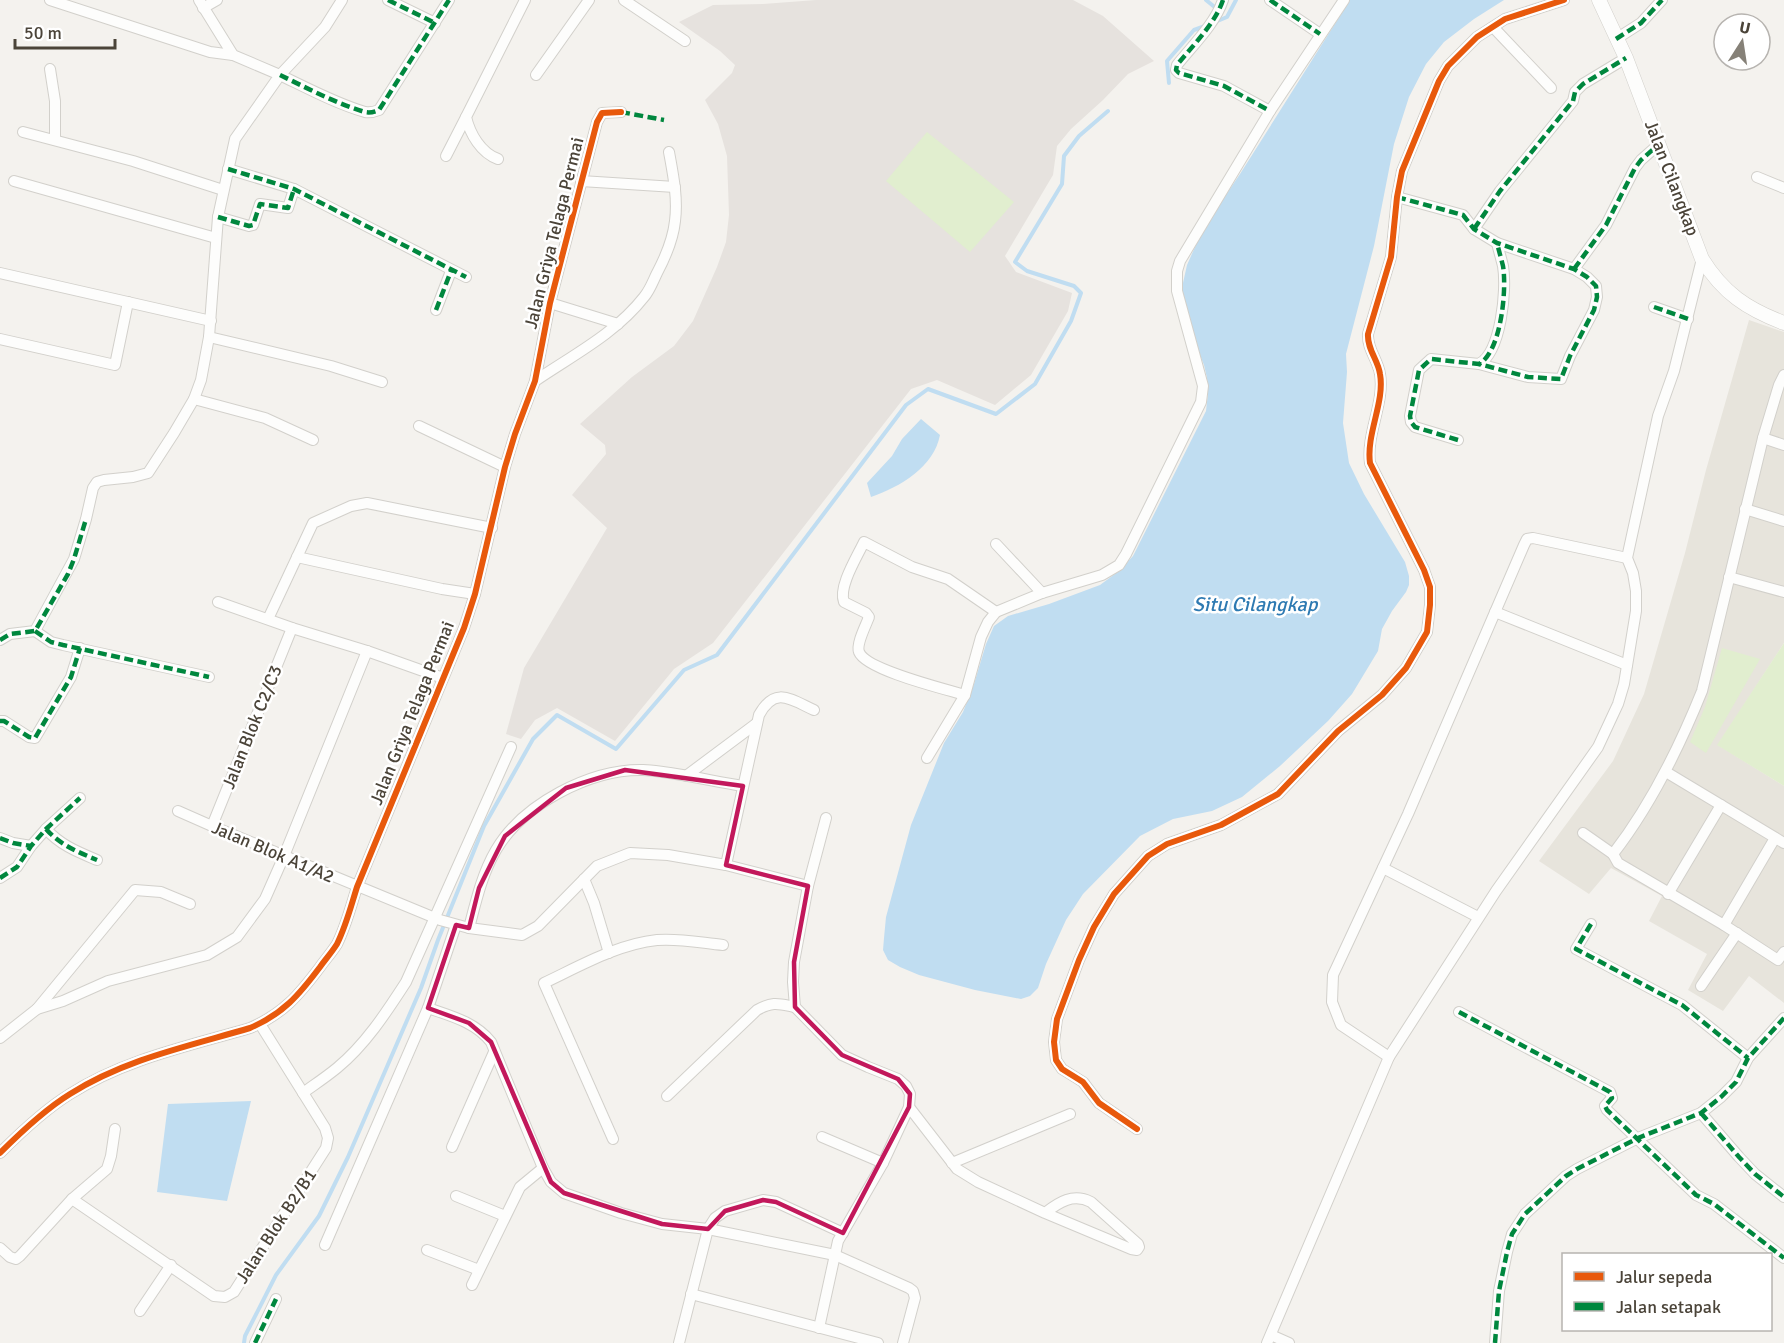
<svg xmlns="http://www.w3.org/2000/svg" width="1784" height="1343" viewBox="0 0 1784 1343" font-family="Signika,sans-serif">
<style>
.residential{fill:#e7e4dc}
.industrial{fill:#e6e2de}
.green{fill:#e1eecf}
.water{fill:#c0ddf1}
.lines{fill:none;stroke-linecap:round;stroke-linejoin:round}
.stream{stroke:#c0ddf1;stroke-width:4}
.minor-casing{stroke:#d2d0cb;stroke-width:12}
.tertiary-casing{stroke:#d2d0cb;stroke-width:15}
.minor{stroke:#fdfdfc;stroke-width:10}
.tertiary{stroke:#fdfdfc;stroke-width:14}
.quiet{stroke:#00873e;stroke-width:4.5;stroke-dasharray:9 4.5;stroke-linecap:butt}
.cycleway-casing{stroke:#fff;stroke-width:10}
.cycleway{stroke:#e8590c;stroke-width:6}
.marked{fill:none;stroke:#c2185b;stroke-width:4.5;stroke-linejoin:round}
.labels{text-anchor:middle;stroke-width:5;stroke-linejoin:round;paint-order:stroke}
.street-label{font-size:18px;fill:#4b4439;stroke:#fff}
.water-label{font-size:20px;font-style:italic;fill:#2e7ab2;stroke:#fff}
</style>
<rect width="100%" height="100%" fill="#f4f2ee"/>
<path class="residential" d="M1749,320L1784,332V643L1718,745L1784,786V1003L1749,976L1723,1011L1688,990L1707,954L1649,921L1662,896L1611,868L1589,894L1539,861L1613,761L1644,694L1685,553L1706,470Z"/>
<path class="industrial" d="M816,0H1073L1103,16L1154,61L1128,74L1103,100L1071,129L1057,146L1053,175L1005,256L1016,272L1072,293L1068,311L1031,375L995,405L937,380L911,389L713,643L674,669L615,741L557,708L535,720L521,739L506,734L524,668L607,528L572,495L606,454L605,445L580,424L632,377L674,346L693,321L717,267L726,242L729,215L727,156L718,124L705,100L732,73L735,65L720,51L679,22L713,5L763,4Z"/>
<g class="green">
<path d="M927,132L1014,202L970,252L886,181Z"/>
<path d="M1784,643V786L1717,745Z"/>
<path d="M1722,648L1760,659L1706,753L1690,742L1705,707Z"/>
</g>
<g class="water">
<path d="M1350,0H1504L1474,19L1444,42L1426,64L1409,97L1394,144L1374,246L1346,354L1347,372L1343,423L1349,463L1364,494L1405,562L1409,576V585L1406,592L1392,611L1382,629L1378,651L1352,694L1328,721L1280,766L1242,797L1212,811L1173,819L1140,836L1083,894L1066,920L1046,964L1038,988L1030,996L1021,999L975,990L919,975L900,967L888,960L883,950L884,938L886,917L911,825L944,743L963,712L974,684L986,644L994,626L1008,616L1049,604L1100,585L1119,571L1133,556L1206,411L1208,393L1207,378L1204,365L1192,335L1183,301V283L1187,265L1203,229L1240,174Z"/>
<path d="M921,419L940,435C934,467 900,487 871,497L867,483L892,456L902,439Z"/>
<path d="M251,1101L227,1201L157,1192L168,1104Z"/>
</g>
<g class="lines">
<g class="stream">
<path d="M1206,0L1217,9"/>
<path d="M1215,22L1227,17L1236,0"/>
<path d="M1169,83L1167,61L1194,30L1205,26"/>
<path d="M244,1343L245,1336L276,1275L319,1216L348,1157L421,988L438,940L484,826L533,739L557,715L616,749L684,670L717,655L906,405L928,389L996,414L1035,384L1071,321L1081,293L1074,286L1027,271L1015,262L1062,184L1064,156L1079,136L1108,111"/>
</g>
<g class="minor-casing">
<g id="minor">
<path d="M50,0L210,52L233,55"/>
<path d="M342,0L325,27L280,75C307,88 337,104 365,112C370,113 374,112 379,110L449,0"/>
<path d="M388,0L435,23"/>
<path d="M624,0L685,41"/>
<path d="M1223,0C1215,24 1193,45 1177,65L1176,70L1179,73L1224,86L1270,111"/>
<path d="M1270,0L1320,34"/>
<path d="M203,8L217,0"/>
<path d="M1493,27L1551,88"/>
<path d="M1616,39L1641,23L1662,0"/>
<path d="M50,69L55,101V140"/>
<path d="M536,75L589,0"/>
<path d="M23,132L133,161L223,190"/>
<path d="M446,156L466,117"/>
<path d="M498,159C481,153 470,134 466,117L525,0"/>
<path d="M228,169L294,189L466,277"/>
<path d="M1757,177L1784,188"/>
<path d="M14,181L216,238"/>
<path d="M581,181L675,187"/>
<path d="M1397,197L1463,215L1474,229L1497,243L1574,269L1587,277L1596,286L1597,297L1594,310L1570,356L1561,379L1528,377L1479,364"/>
<path d="M218,217L249,226L253,225L260,204L288,208L294,189"/>
<path d="M1474,229L1500,191L1573,101L1575,92L1583,84L1626,58"/>
<path d="M1574,269L1606,225L1635,168L1641,160L1658,145"/>
<path d="M0,273L211,321"/>
<path d="M550,303L618,324"/>
<path d="M1654,307L1688,319"/>
<path d="M436,310L451,271"/>
<path d="M209,337L331,366L382,382"/>
<path d="M0,339L115,365L128,302"/>
<path d="M1784,375L1779,385L1763,438L1702,691C1679,748 1651,805 1613,854L1618,863L1724,925L1778,960L1784,952"/>
<path d="M535,381C573,355 615,334 644,297C650,290 653,281 657,273C666,256 673,240 675,221C678,198 673,174 669,152"/>
<path d="M194,399L265,418L313,440"/>
<path d="M419,426L505,467"/>
<path d="M1763,438L1784,445"/>
<path d="M1458,440L1415,427L1411,422L1410,416L1419,370L1431,359L1479,364C1501,352 1507,290 1503,266C1501,258 1499,251 1497,243"/>
<path d="M1745,509L1784,521"/>
<path d="M996,544L1042,593"/>
<path d="M297,557L442,589L475,594"/>
<path d="M1729,577L1784,592"/>
<path d="M218,602L292,628L367,651L443,678"/>
<path d="M1495,612L1627,665"/>
<path d="M268,619L313,523L351,506L367,503L492,528"/>
<path d="M35,631L51,642L63,645L209,677"/>
<path d="M0,640L10,634L35,631L74,559L86,519L93,488L97,482L104,480L133,477L148,473L174,433L194,399L201,380L209,337L218,217L235,139L280,75L233,55L199,0"/>
<path d="M965,695C945,689 866,670 859,652C856,644 866,625 869,617L866,613L844,602C838,587 857,557 864,542L912,567L948,579L996,612"/>
<path d="M0,721H4L29,737L35,738L71,677L80,648"/>
<path d="M927,758L965,695L981,637L988,622L996,612L1042,593L1102,575L1119,565L1126,554L1201,402L1203,386L1177,291V271L1180,261L1270,111L1344,0"/>
<path d="M1666,772L1784,843"/>
<path d="M686,776L757,723"/>
<path d="M178,811L212,826L440,920L469,928L522,935L538,926L597,866L630,853L668,855L726,865L808,886"/>
<path d="M212,826L292,628"/>
<path d="M46,829C60,845 78,852 97,860"/>
<path d="M1583,833L1613,854"/>
<path d="M0,838L13,843L31,846"/>
<path d="M726,865L759,715C775,686 790,699 814,710"/>
<path d="M1383,868L1478,917"/>
<path d="M0,878L17,867L31,846L46,829L80,798"/>
<path d="M584,879L594,903L609,953"/>
<path d="M1668,894L1721,805"/>
<path d="M1591,924L1576,949L1682,1005L1748,1058"/>
<path d="M1724,925L1775,838"/>
<path d="M469,928C476,901 482,874 496,850C523,804 590,769 643,770C652,770 661,772 670,773C695,777 719,782 743,786"/>
<path d="M1701,986L1737,933"/>
<path d="M428,1008C451,1016 475,1022 491,1042L543,1168L551,1182L564,1193L621,1213L662,1224L708,1229L835,1255L909,1288L913,1291L915,1298L903,1343"/>
<path d="M37,1009L135,890L161,892L190,904"/>
<path d="M1459,1012L1610,1092L1612,1098L1605,1106L1607,1110L1696,1195L1714,1204L1784,1258"/>
<path d="M0,1038L37,1009L63,1001L108,981L207,955L237,937L265,899L284,856L367,651"/>
<path d="M1389,1057L1341,1025L1332,1002L1333,975L1408,814L1524,545L1527,539L1533,538L1627,558"/>
<path d="M303,1093C314,1085 326,1077 337,1068C365,1045 386,1013 406,982L511,747"/>
<path d="M667,1096L757,1010C773,1001 779,1004 795,1007"/>
<path d="M909,1107L957,1169L978,1182L1045,1213L1131,1249L1137,1250L1139,1247L1138,1244L1091,1202C1073,1193 1059,1202 1045,1213"/>
<path d="M1701,1113L1739,1157L1755,1174L1784,1197"/>
<path d="M1137,1129L1099,1103L1083,1082L1062,1069L1056,1060L1054,1042L1057,1019L1079,960L1094,927L1114,894L1148,856L1167,844L1221,825L1278,794L1338,731L1382,695L1406,668L1427,632L1430,605V587L1424,570L1370,463C1366,434 1385,402 1380,374C1378,360 1367,349 1368,334L1391,257L1397,197L1402,171L1439,81L1448,66L1477,37L1505,19L1564,0"/>
<path d="M822,1137L883,1163"/>
<path d="M613,1139L544,983C580,966 618,944 657,940C679,938 702,943 723,945"/>
<path d="M452,1147L494,1052"/>
<path d="M0,1153C21,1132 44,1110 70,1094C125,1059 189,1046 250,1028C283,1014 299,995 320,967C325,960 332,952 337,944C346,926 351,906 357,887L464,628L475,594L505,467L515,434L535,381L550,303L597,122L602,113L621,112"/>
<path d="M952,1163L1070,1114"/>
<path d="M456,1196L505,1216"/>
<path d="M72,1199L214,1296L225,1297L234,1292L326,1148L328,1138L325,1128L260,1024"/>
<path d="M325,1245L428,1008L456,925"/>
<path d="M0,1248L10,1257L16,1259L20,1256L72,1199L107,1169L111,1156L115,1129"/>
<path d="M427,1250L479,1270"/>
<path d="M472,1285L520,1187L543,1168"/>
<path d="M691,1294L878,1343"/>
<path d="M140,1311L171,1265"/>
<path d="M819,1328L838,1241L883,1163L909,1107L910,1094L906,1086L898,1079L868,1067L842,1055L795,1007L793,982L794,962L808,886L826,818"/>
<path d="M1271,1335L1289,1343"/>
<path d="M255,1343L276,1299"/>
<path d="M679,1343L708,1229L715,1218L725,1211L763,1200L776,1202L843,1233"/>
<path d="M1267,1343L1389,1057L1496,891L1598,747L1618,704L1624,684L1636,611V591L1633,573L1627,558L1658,416L1674,371L1702,259"/>
<path d="M1495,1343L1499,1291L1507,1252L1512,1234L1525,1214L1566,1176L1577,1169L1638,1138L1701,1113L1721,1097L1736,1082L1748,1058L1784,1018"/>
</g>
</g>
<g class="tertiary-casing">
<path id="tertiary" d="M1599,0L1626,58L1702,259C1723,293 1747,309 1784,323"/>
</g>
<use href="#minor" class="minor"/>
<use href="#tertiary" class="tertiary"/>
<g class="quiet">
<path d="M388,0L435,23"/>
<path d="M1223,0C1215,24 1193,45 1177,65L1176,70L1179,73L1224,86L1270,111"/>
<path d="M1270,0L1320,34"/>
<path d="M1616,39L1641,23L1662,0"/>
<path d="M280,75C307,88 337,104 365,112C370,113 374,112 379,110L449,0"/>
<path d="M621,112L664,120"/>
<path d="M228,169L294,189L466,277"/>
<path d="M1397,197L1463,215L1474,229L1497,243L1574,269L1587,277L1596,286L1597,297L1594,310L1570,356L1561,379L1528,377L1479,364"/>
<path d="M218,217L249,226L253,225L260,204L288,208L294,189"/>
<path d="M1474,229L1500,191L1573,101L1575,92L1583,84L1626,58"/>
<path d="M1574,269L1606,225L1635,168L1641,160L1658,145"/>
<path d="M1654,307L1688,319"/>
<path d="M436,310L451,271"/>
<path d="M1458,440L1415,427L1411,422L1410,416L1419,370L1431,359L1479,364C1501,352 1507,290 1503,266C1501,258 1499,251 1497,243"/>
<path d="M35,631L51,642L63,645L209,677"/>
<path d="M0,640L10,634L35,631L68,574L74,559L86,519"/>
<path d="M0,721H4L29,737L35,738L71,677L80,648"/>
<path d="M46,829C60,845 78,852 97,860"/>
<path d="M0,838L13,843L31,846"/>
<path d="M0,878L17,867L31,846L46,829L80,798"/>
<path d="M1591,924L1576,949L1682,1005L1748,1058"/>
<path d="M1459,1012L1610,1092L1612,1098L1605,1106L1607,1110L1696,1195L1714,1204L1784,1258"/>
<path d="M1701,1113L1739,1157L1755,1174L1784,1197"/>
<path d="M255,1343L276,1299"/>
<path d="M1495,1343L1499,1291L1507,1252L1512,1234L1525,1214L1566,1176L1577,1169L1638,1138L1701,1113L1721,1097L1736,1082L1748,1058L1784,1018"/>
</g>
<g class="cycleway-casing">
<g id="cycleway">
<path d="M1137,1129L1099,1103L1083,1082L1062,1069L1056,1060L1054,1042L1057,1019L1079,960L1094,927L1114,894L1148,856L1167,844L1221,825L1278,794L1338,731L1382,695L1406,668L1427,632L1430,605V587L1424,570L1370,463C1366,434 1385,402 1380,374C1378,360 1367,349 1368,334L1391,257L1397,197L1402,171L1439,81L1448,66L1477,37L1505,19L1564,0"/>
<path d="M0,1153C21,1132 44,1110 70,1094C125,1059 189,1046 250,1028C283,1014 299,995 320,967C325,960 332,952 337,944C346,926 351,906 357,887L464,628L475,594L505,467L515,434L535,381L550,303L597,122L602,113L621,112"/>
</g>
</g>
<use href="#cycleway" class="cycleway"/>
</g>
<path class="marked" d="M625,770L743,786L726,865L808,886L794,962L795,1007L842,1055L898,1079L910,1094L909,1107L843,1233L776,1202L763,1200L725,1211L708,1229L662,1224L564,1193L551,1182L491,1042L469,1023L428,1008L456,925L469,928L479,888L505,836L566,788Z"/>
<g class="labels">
<g class="street-label">
<text transform="translate(1672 178) rotate(69)" y="6">Jalan Cilangkap</text>
<text transform="translate(554 233) rotate(-76)" y="6">Jalan Griya Telaga Permai</text>
<text transform="translate(412 713) rotate(-68)" y="6">Jalan Griya Telaga Permai</text>
<text transform="translate(252 727) rotate(-68)" y="6">Jalan Blok C2/C3</text>
<text transform="translate(273 852) rotate(23)" y="6">Jalan Blok A1/A2</text>
<text transform="translate(276 1226) rotate(-57)" y="6">Jalan Blok B2/B1</text>
</g>
<g class="water-label">
<text x="1255" y="611">Situ Cilangkap</text>
</g>
</g>
<rect x="1562" y="1253" width="210" height="78" fill="#ffffff" stroke="#b7b4b0" stroke-width="1.5"/>
<rect x="1574" y="1272" width="30" height="9" fill="#e8590c" stroke="#b7b4b0" stroke-width="1.5"/>
<text x="1616" y="1283" font-size="18" fill="#4b4439">Jalur sepeda</text>
<rect x="1574" y="1302" width="30" height="9" fill="#00873e" stroke="#b7b4b0" stroke-width="1.5"/>
<text x="1616" y="1313" font-size="18" fill="#4b4439">Jalan setapak</text>
<g transform="translate(1742 42) rotate(12)"><circle r="28" fill="#ffffff" stroke="#b7b4b0" stroke-width="1.5"/>
<path d="M0-4.5L10 22L0 15L-10 22Z" fill="#868178"/>
<text y="-9" font-size="16" font-weight="bold" text-anchor="middle" fill="#4b4439">U</text>
</g>
<path d="M15 39v9h100v-9" fill="none" stroke="#4b4439" stroke-width="3"/>
<text x="24" y="39" font-size="18" fill="#4b4439" stroke="#ffffff" stroke-width="4.5" paint-order="stroke">50 m</text>
</svg>
